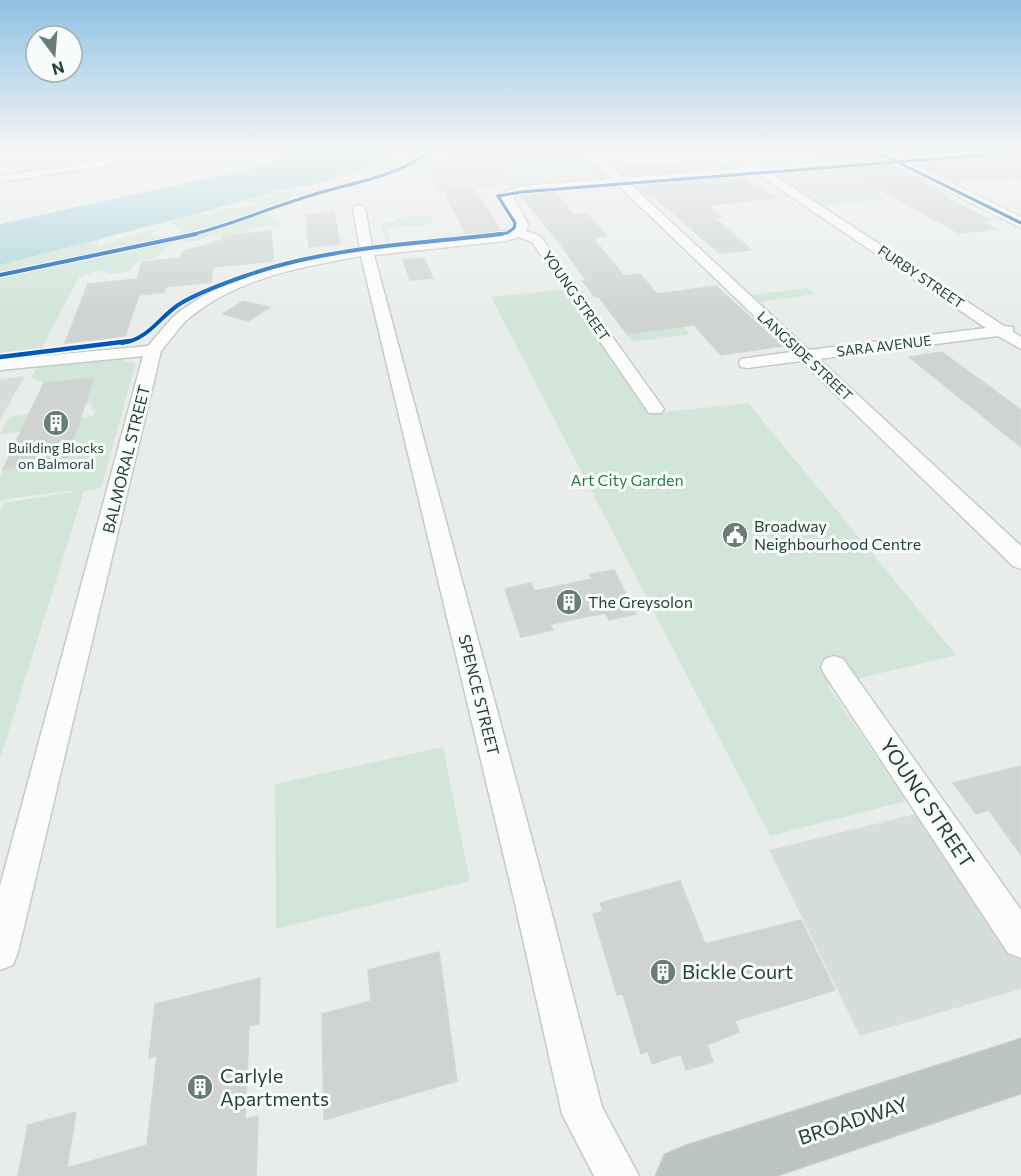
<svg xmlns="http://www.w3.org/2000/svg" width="1021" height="1176" viewBox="0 0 1021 1176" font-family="Commissioner,sans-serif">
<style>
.built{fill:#d6dedb}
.green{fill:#d1e6d8}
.water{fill:#a9d4db}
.building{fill:#cfd4d2;stroke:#d1d6d4;stroke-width:1.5}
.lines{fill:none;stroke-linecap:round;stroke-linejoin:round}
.street-casing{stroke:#c5cac8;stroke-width:3}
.secondary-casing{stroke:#c3cbc8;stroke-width:3}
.highway-casing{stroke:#c3ccc9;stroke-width:3}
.street{fill:#fcfcfc;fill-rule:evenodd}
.secondary{fill:#fcfcfc;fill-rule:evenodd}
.highway{fill:#bcc4c2;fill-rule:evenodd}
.cycleway-far2-casing{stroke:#f7fbf9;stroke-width:4.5}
.cycleway-far1-casing{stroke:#f7fbf9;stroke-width:6}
.cycleway-casing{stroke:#f7fbf9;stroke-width:8}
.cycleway-far2{stroke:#0057b8;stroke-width:3}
.cycleway-far1{stroke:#0057b8;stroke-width:4}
.cycleway{stroke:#0057b8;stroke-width:4.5}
.labels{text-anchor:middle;stroke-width:6;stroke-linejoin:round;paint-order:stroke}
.far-street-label{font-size:14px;fill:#24423a;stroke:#f7fbf9}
.far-poi-label{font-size:14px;fill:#24423a;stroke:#f7fbf9}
.street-label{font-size:16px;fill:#24423a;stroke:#f7fbf9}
.park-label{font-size:16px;fill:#2d7a4b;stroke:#f7fbf9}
.poi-label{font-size:16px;fill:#24423a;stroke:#f7fbf9;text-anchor:start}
.near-street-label{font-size:20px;fill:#24423a;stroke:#f7fbf9}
.near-poi-label{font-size:20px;fill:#24423a;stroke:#f7fbf9;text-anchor:start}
</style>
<rect width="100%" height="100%" fill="#e8edeb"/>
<g class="built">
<path d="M450,151H582L609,177L436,191L429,175Z"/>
<path d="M802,151H955L962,154L1021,151V180L1015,177L875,191L888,199L815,206L760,170L825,164Z"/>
<path d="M25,376L15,393L0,420V379Z"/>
<path d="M932,810L1021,940V989L860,1036L769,850Z"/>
</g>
<g class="green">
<path d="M409,151H450L443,157L424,158L419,162L437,167L429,175L377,162L393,152L411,155L415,153Z"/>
<path d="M563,160L585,162L591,170C581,181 512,186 502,172C510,159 548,161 563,160Z"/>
<path d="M293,189L308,192L261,210L279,223L281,229L269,225L221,237L216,238L212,235L198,241H180L171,244L157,257L136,262L132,269L126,272L109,274L100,270L79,277L38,355L0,358V265L101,237L97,246C115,242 142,229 157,230L151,233V236L172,237L182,229L171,224L172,220L200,213L208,214L210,210L257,206L259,205L245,200L256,196H268L266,193L269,192H293Z"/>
<path d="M430,215L434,224L386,228L390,241H386L380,223L397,222L396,218Z"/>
<path d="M808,288L815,294L760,302L752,295Z"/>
<path d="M568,289L649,414L748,403L956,655L828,686L906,801L770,836L491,297Z"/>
<path d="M683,327L690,334L633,342L627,334Z"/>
<path d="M124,358V362L135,363V366L101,488L84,491L0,759V511L4,503L73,492L74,490L0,500V477L3,469L66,461L78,418L93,416L96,409L91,410L92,404L72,406L74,403L86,401L94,378L44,383L31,377L35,370L45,366Z"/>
<path d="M28,414L22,428L41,426L39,430L0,434L9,417Z"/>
<path d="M443,747L470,881L276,929L275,784Z"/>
</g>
<path class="water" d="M302,151H396L371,167L320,183L275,191L210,210L0,265V224L254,168Z"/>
<g class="building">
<path d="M817,151H866L874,157L833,160Z"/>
<path d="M1021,155V177L954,182L917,164Z"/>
<path d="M717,160L729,167L625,176L616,167Z"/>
<path d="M892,166L950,197H945L990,220L980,221L997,229L959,233L873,186H877L847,170Z"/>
<path d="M743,177L776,198L708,205L722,217L714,218L751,250L719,253L652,195L646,196L635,186Z"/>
<path d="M474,189L481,199L500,229L465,233L444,191Z"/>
<path d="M555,192L574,215L587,214L607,236L593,238L624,276L640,274L657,294L716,286L782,346L721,355L694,325L627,334L599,297H595L583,281L586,280L558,241L521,196Z"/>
<path d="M334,212L340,244L309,247L306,215Z"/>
<path d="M271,231L273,261L213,267L211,282L165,287L164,292L139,295L125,336L65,343L88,284L137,279L142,262L180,258L182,252L222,240V236Z"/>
<path d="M424,258L433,278L410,280L403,260Z"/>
<path d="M243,301L270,307L248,321L223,314Z"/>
<path d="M942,352L1021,410V447L909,357Z"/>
<path d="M94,378L66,461L3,469L44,383Z"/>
<path d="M614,570L636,614L609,620L605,613L550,624L553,630L521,637L505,589L531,583L534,591L592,579L590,574Z"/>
<path d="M1021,766V855L989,810L976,814L953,783Z"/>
<path d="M680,881L705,944L801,920L835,990L735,1021L739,1032L707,1045L713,1062L686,1070L681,1054L652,1064L648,1051L641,1054L623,994L617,995L593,914L603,911L600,903Z"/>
<path d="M439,952L457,1081L324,1120L322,1014L371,1001L368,970Z"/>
<path d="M260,978L259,1024L249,1026L245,1119L258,1116L256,1176H18L28,1125L76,1112L67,1168L147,1145L157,1055L149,1058L155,1004Z"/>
</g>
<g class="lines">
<g class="street-casing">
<g id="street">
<path d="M141,151H156L104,166L0,182V176L104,160Z"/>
<path d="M584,151H594L624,178L750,168L726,151H737L762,167L982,151H1019L1014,154L771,173L1004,326L1013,327V332L1021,337V349L998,336L819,359L1021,546V569L1013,566L801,361L747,368L741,367L739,363L741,359L792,352L618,185L523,192L513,197L528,224L526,231L540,236L664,409L661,413H649L532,242L519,237L505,241L374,255L548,899L602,1107L639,1176H594L562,1114L514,899L361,256C301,267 236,278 188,319C178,328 170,341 161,351L18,952L13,965L0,970V886L143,356L0,370V360L148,346C158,335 168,321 179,312C232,273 296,259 360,249L353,208L355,206H363L365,208L372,247L514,230L516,224L501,197L508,190L522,186L612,179ZM758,174L986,328L809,350L630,184Z"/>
<path d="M834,656L843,659L1021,910V958L1008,953L825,675L821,667L825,659Z"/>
</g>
</g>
<g class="secondary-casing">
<path id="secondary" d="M868,151H885L1021,217V228Z"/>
</g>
<g class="highway-casing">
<path id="highway" d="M1021,1039V1093L775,1176H656L665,1155L686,1146Z"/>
</g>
<use href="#street" class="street"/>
<use href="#secondary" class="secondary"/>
<use href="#highway" class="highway"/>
<g class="cycleway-far2-casing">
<g id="cycleway-far2">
<path d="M875,151L1021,223"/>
<path d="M498,196L521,192L1021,152"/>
<path d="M190,235C231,225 269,208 309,196C352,182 394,179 430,151"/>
<path d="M489,235L507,233L514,228L515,223L498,196"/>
</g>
</g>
<g class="cycleway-far1-casing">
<g id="cycleway-far1">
<path d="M0,275L196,234"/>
<path d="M122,343C147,340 158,319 178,305C195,294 225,283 245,276C326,247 416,244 502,234"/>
</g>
</g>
<g class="cycleway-casing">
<path id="cycleway" d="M0,357L130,341"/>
</g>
<use href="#cycleway-far2" class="cycleway-far2"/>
<use href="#cycleway-far1" class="cycleway-far1"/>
<use href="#cycleway" class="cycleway"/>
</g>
<linearGradient id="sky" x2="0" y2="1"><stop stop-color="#8fc1e3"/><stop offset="0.48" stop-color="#f5f7f6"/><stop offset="1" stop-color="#f5f7f6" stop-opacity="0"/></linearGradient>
<rect width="1021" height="315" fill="url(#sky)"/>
<defs>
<g id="building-disc" transform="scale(1.35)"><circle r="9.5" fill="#697e78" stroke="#f7fbf9"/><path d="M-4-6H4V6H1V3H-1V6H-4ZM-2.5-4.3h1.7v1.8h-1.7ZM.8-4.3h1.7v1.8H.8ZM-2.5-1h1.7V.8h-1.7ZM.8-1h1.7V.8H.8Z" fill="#fff"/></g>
<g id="civic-disc" transform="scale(1.35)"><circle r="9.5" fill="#697e78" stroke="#f7fbf9"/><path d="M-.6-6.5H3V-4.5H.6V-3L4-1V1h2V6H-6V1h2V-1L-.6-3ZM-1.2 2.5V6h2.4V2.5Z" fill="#fff"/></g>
</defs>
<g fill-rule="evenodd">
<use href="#building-disc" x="56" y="423"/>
<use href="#civic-disc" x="735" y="535"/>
<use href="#building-disc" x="569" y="602"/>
<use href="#building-disc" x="663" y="972"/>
<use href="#building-disc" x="200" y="1087"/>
</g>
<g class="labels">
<g class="far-street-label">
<text transform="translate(921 277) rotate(34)" y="5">FURBY STREET</text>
<text transform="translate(576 296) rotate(55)" y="5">YOUNG STREET</text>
<text transform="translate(884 346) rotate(-7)" y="5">SARA AVENUE</text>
<text transform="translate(805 356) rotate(43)" y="5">LANGSIDE STREET</text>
</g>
<g class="far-poi-label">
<text x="56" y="453">Building Blocks<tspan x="56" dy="16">on Balmoral</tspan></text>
</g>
<g class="street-label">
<text transform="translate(126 459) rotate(-76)" y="6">BALMORAL STREET</text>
<text transform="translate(479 695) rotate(76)" y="6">SPENCE STREET</text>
</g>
<g class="park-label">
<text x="627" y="486">Art City Garden</text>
</g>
<g class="poi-label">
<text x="754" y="532">Broadway<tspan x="754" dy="18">Neighbourhood Centre</tspan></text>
<text x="588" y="608">The Greysolon</text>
</g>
<g class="near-street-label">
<text transform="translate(927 803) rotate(56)" y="7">YOUNG STREET</text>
<text transform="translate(853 1121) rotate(-18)" y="7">BROADWAY</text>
</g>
<g class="near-poi-label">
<text x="682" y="979">Bickle Court</text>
<text x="220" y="1083">Carlyle<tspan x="220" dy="23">Apartments</tspan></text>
</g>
</g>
<g transform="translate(54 54) rotate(164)"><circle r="28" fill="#f7fbf9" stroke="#a3b1ad" stroke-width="1.5"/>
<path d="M0-4.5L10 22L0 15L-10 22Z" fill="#697e78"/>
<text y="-9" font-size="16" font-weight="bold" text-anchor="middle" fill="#24423a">N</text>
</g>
</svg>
